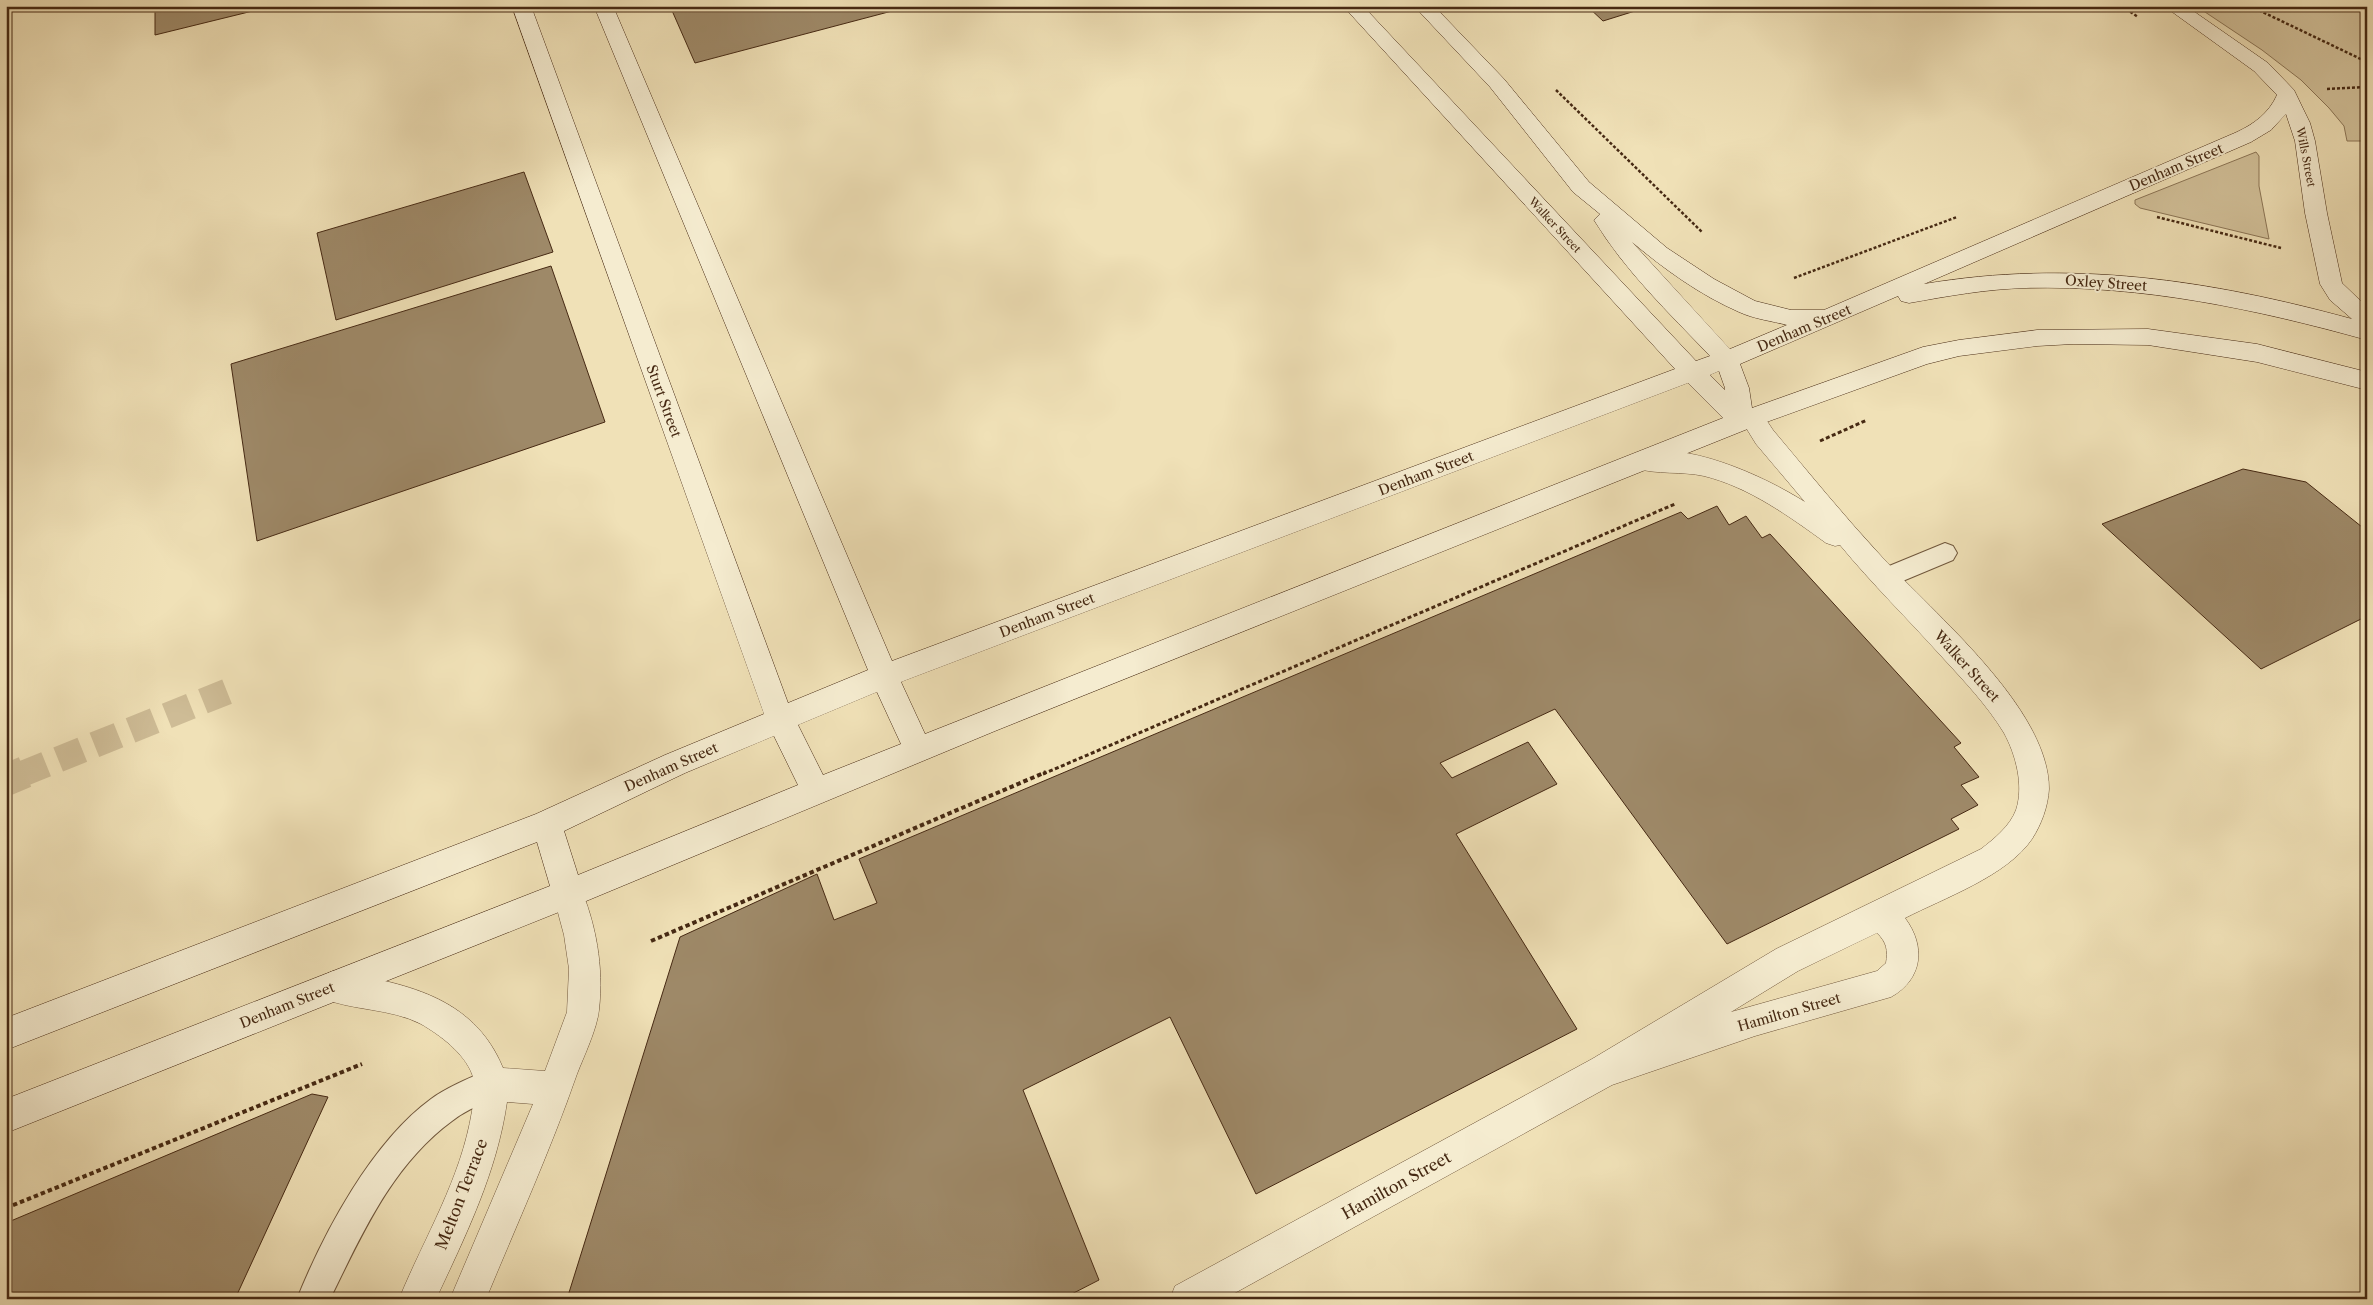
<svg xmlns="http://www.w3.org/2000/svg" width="2373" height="1305" viewBox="0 0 2373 1305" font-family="'Libre Caslon Text',serif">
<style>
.green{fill:#d3c29b;stroke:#8c7657}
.building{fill:#9e8968;stroke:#462913}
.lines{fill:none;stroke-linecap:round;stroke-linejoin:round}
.street-tunnel-far1{stroke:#cebc96;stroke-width:26;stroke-dasharray:26 13;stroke-linecap:butt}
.street-tunnel{stroke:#cebc96;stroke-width:32;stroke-dasharray:32 16;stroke-linecap:butt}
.lane-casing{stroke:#70573c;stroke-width:2}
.street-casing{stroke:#70573c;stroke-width:1}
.secondary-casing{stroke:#462913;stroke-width:1}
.path-far2{stroke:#462913;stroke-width:2.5;stroke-dasharray:3 2;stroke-linecap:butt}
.path-far1{stroke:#462913;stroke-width:3;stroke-dasharray:4 2.5;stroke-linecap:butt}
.path{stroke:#462913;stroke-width:4;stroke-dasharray:4.5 3;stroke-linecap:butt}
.lane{fill:#f5ecd0;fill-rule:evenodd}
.street{fill:#f5ecd0;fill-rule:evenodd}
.secondary{fill:#f5ecd0;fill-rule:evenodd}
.labels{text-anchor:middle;stroke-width:4;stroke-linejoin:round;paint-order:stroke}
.far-street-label{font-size:11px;fill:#462913;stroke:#f5ecd0}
.street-label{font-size:14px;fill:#462913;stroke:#f5ecd0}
.near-street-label{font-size:16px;fill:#462913;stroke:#f5ecd0}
</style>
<rect width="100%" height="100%" fill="#f0e1b7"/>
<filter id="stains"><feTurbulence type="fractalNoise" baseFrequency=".004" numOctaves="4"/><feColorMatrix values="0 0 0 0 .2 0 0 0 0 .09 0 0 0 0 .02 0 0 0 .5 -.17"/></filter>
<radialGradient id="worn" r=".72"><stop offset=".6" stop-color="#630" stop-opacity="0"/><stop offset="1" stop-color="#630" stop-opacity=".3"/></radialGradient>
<g class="green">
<path d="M2196,6H2367V141H2347L2344,126L2329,108L2301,80L2262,50Z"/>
<path d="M2256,152L2259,156V186L2269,239L2140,208L2135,204V200Z"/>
</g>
<g class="building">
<path d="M155,6H273L155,35Z"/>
<path d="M670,6H911L695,63Z"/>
<path d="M1587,6H1651L1603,21Z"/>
<path d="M524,172L553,252L336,320L317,233Z"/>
<path d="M551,266L605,422L257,541L231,364Z"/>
<path d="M2243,469L2306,482L2367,531V616L2261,669L2102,524Z"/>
<path d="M1717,506L1729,525L1746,516L1762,538L1770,534L1961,743L1954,747L1979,777L1961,785L1978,805L1951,819L1959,829L1727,944L1555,709L1440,763L1452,778L1528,742L1557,784L1456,834L1577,1029L1256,1194L1170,1017L1023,1090L1099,1280L1062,1299H567L680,937L817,874L834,920L877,903L859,859L1681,512L1688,519Z"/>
<path d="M312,1094L328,1097L235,1299H6V1223Z"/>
</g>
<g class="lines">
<path class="street-tunnel-far1" d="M22,774L231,690"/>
<path class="street-tunnel" d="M6,780L25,772"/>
<g class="lane-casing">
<g id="lane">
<path d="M1945,543L1953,546L1957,553L1953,560L1886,588L1877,585L1874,578L1877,571Z"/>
<path d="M492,1069L503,1073L507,1084L503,1095C485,1103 467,1109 452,1121C392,1165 362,1234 330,1299H297C324,1232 372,1142 431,1099C449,1086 471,1077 492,1069Z"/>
</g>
</g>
<g class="street-casing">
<g id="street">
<path d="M1752,409L1761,412L1773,430C1809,473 1844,516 1882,557C1934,614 2049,708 2049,789C2048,807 2041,825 2032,839C2007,876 1944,898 1905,918C1926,946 1923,979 1891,997L1755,1036L1612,1085L1224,1299H1170L1175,1286L1592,1059L1776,949L1981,849C1994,839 2010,826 2016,810C2024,786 2016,755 2004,733C1987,705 1964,681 1942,657C1908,619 1872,584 1840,545L1835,546L1826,543C1790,517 1749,487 1704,476C1682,471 1657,475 1635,468L1632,461L1635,454C1684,439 1764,476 1805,502L1756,444L1740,418L1743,412ZM1877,933C1887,942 1888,951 1886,963L1877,971L1731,1012L1798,971Z"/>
<path d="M568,879L579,884C596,923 604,967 599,1010C597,1029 584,1056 577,1074C551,1149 517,1224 486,1299H450L533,1104L507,1102C497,1172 466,1235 436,1299H399C425,1236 461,1179 472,1111C474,1098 477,1087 472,1074C464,1053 440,1035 421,1024C390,1008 353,1011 322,998L317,987L322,976L333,971C403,983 473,995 503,1068L545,1071L567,1012L569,969L564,935L553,894L557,884Z"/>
</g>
</g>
<g class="secondary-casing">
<path id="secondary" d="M512,6H531L788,703L868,670L594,6H613L892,661L1675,369L1343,6H1363L1696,361L1710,356C1669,313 1625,271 1594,220L1600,214L1573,192L1490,87L1414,6H1434L1504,79L1589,182L1667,248L1714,279L1755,301L1791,310H1824L2237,132C2254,124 2269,113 2277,95L2254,71L2164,6H2186L2268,63L2294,90L2310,123L2315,141L2327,213L2342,283L2367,307V340C2255,309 2143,285 2026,288C1987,289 1948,296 1909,303L1901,301L1898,296L1740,364L1749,388L1752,408L1923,347L1959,340L2037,330L2148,329L2257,344L2367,372V390L2257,362L2148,345L2073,344L2037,346L1959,356L1927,364L1750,428L995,731L579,904L6,1133V1099L550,886L537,842L6,1050V1018L536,814L665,755L764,714ZM2286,114L2295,141L2305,213L2320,284L2330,300L2352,319C2210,280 2071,259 1924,284L2251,142L2271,130ZM1632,242C1664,269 1700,295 1739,312C1754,319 1772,321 1787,325L1730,349ZM1719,371L1725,388V390L1710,375ZM1688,383L1723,418L925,734L901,682ZM877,692L901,744L823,775L798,725ZM774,736L798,785L578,875L564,831L685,773Z"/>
</g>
<g class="path-far2">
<path d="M2122,6L2138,17"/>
<path d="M2250,6L2367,62"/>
<path d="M2327,89L2367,87"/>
<path d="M1556,90L1702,232"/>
<path d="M2157,217L2281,248"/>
<path d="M1794,278L1957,217"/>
</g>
<g class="path-far1">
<path d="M1820,441L1867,420"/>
<path d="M1043,774L1675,504"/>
</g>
<g class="path">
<path d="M651,941L1046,772"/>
<path d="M6,1208L362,1064"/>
</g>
<use href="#lane" class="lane"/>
<use href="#street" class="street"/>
<use href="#secondary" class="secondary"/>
</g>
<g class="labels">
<g class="far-street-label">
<text transform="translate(2306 157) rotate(79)" y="4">Wills Street</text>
<text transform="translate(1555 225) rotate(47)" y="4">Walker Street</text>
</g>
<g class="street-label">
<text transform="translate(2176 167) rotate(-23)" y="5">Denham Street</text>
<text transform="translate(2106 283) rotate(4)" y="5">Oxley Street</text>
<text transform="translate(1804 328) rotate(-23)" y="5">Denham Street</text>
<text transform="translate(664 401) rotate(70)" y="5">Sturt Street</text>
<text transform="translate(1426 473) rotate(-21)" y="5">Denham Street</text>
<text transform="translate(1047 615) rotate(-21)" y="5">Denham Street</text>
<text transform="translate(1967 666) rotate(48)" y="5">Walker Street</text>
<text transform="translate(671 767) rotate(-24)" y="5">Denham Street</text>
<text transform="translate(287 1005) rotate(-22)" y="5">Denham Street</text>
<text transform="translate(1789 1012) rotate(-16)" y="5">Hamilton Street</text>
</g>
<g class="near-street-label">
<text transform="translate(1396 1185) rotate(-29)" y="6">Hamilton Street</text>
<text transform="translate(461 1194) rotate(-69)" y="6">Melton Terrace</text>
</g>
</g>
<rect width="2373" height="1305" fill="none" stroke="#f0e1b7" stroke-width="25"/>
<rect x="8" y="8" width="2358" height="1290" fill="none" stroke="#462913" stroke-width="2.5"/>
<rect x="12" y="12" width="2348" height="1280" fill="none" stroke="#462913"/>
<rect width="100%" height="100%" filter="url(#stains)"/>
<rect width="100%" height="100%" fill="url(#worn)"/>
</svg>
